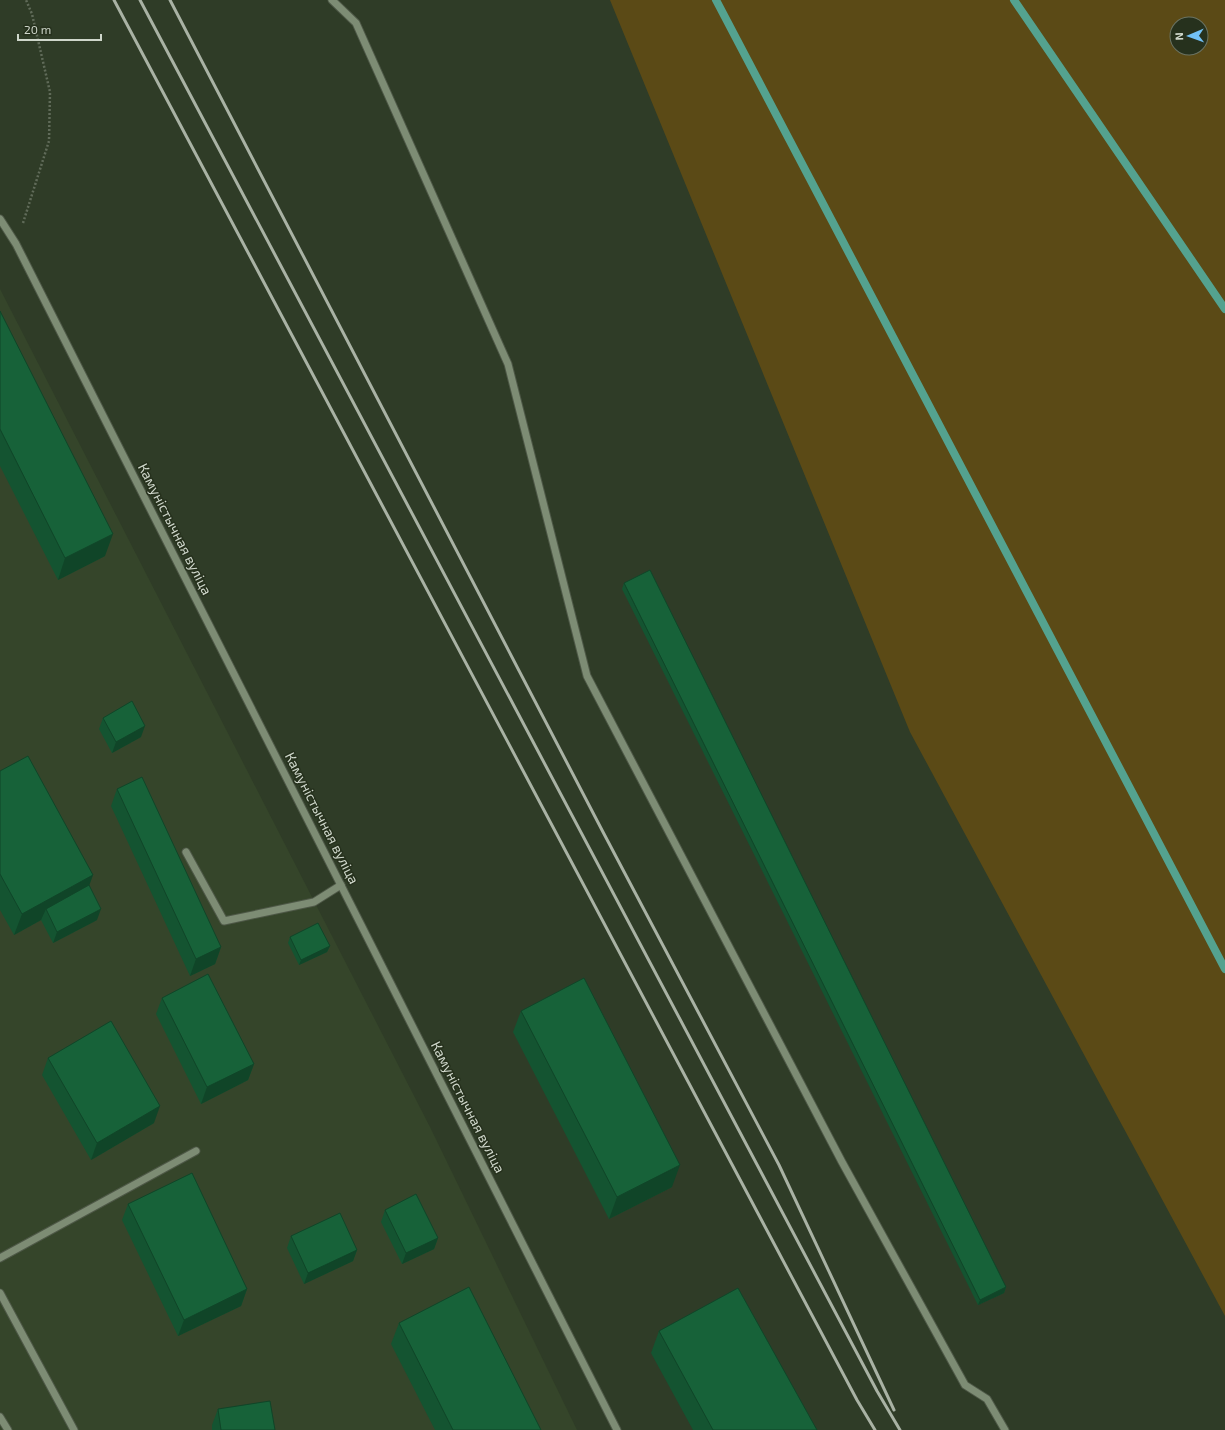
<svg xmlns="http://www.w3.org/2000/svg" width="1225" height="1430" viewBox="0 0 1225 1430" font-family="'Exo 2',sans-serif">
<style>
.built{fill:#35452a}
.green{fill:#5b4a16;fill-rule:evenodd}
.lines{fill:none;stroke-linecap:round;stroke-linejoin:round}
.stream{stroke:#54a28f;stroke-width:8}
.minor-casing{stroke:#4e5847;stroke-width:9}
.path{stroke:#606b59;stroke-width:2.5;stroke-dasharray:2 2;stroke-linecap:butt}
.minor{stroke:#7d8c74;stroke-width:7}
.rail{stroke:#a9b2a4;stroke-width:3}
.wall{fill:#145431}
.shaded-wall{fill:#104528}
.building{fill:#176239;stroke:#104528}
.labels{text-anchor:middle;stroke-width:3;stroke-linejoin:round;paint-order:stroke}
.street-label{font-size:14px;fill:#cfd7cb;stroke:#26311d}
</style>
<rect width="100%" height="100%" fill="#2f3c27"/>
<path class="built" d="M0,289L430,1127L577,1430H0Z"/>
<path class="green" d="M610,0H1225V1316L910,732ZM1177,24H1201V48H1177Z"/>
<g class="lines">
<g class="stream">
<path d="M716,0L1225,969"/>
<path d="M1014,0L1225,309"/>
</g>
<g class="minor-casing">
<g id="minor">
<path d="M332,0L356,23L508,364L587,676L842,1162L965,1385L987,1399L1005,1430"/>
<path d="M0,219L16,244L617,1430"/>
<path d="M186,852L224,921L314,902L341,885"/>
<path d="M0,1258L196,1151"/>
<path d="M0,1293L74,1430"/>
<path d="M0,1417L8,1430"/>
</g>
</g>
<path class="path" d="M23,223L49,141L50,92L32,14L26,0"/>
<use href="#minor" class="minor"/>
<g class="rail">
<path d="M114,0L857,1400L875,1430"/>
<path d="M140,0L877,1391L900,1430"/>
<path d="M170,0L603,832L779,1165L894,1410"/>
</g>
</g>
<g class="wall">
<path d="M0,311L105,556L58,580L0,466Z"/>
<path d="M624,583L1006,1287L1004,1293L978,1305L622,589Z"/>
<path d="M103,718L141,737L112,753L99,729Z"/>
<path d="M0,771L93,875L89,885L97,920L53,943L41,920L14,935L0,910Z"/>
<path d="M117,789L221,947L215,964L190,976L111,806Z"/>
<path d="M290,937L330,946L327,952L299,965L288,943Z"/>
<path d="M162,998L254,1064L248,1080L201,1104L156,1014Z"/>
<path d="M521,1011L672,1187L609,1219L513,1032Z"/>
<path d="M48,1058L154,1123L91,1160L42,1075Z"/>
<path d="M128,1204L247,1289L241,1306L178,1336L122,1220Z"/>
<path d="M385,1210L438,1238L434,1249L402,1264L381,1222Z"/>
<path d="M291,1236L357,1250L353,1261L304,1284L287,1248Z"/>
<path d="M399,1323L541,1430H435L391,1344Z"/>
<path d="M659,1331L817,1430H693L651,1353Z"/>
<path d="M218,1409L275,1430H212V1425Z"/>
</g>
<g class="shaded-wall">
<path d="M113,534L105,556L58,580L65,558Z"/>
<path d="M145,726L141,737L112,753L116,742Z"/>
<path d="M93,875L85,897L46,909L41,920L14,935L22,914Z"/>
<path d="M101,909L97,920L53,943L57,932Z"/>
<path d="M330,946L327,952L299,965L301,960Z"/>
<path d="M221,947L215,964L190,976L196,959Z"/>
<path d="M254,1064L248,1080L201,1104L207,1087Z"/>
<path d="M160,1106L154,1123L91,1160L97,1143Z"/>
<path d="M680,1165L672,1187L609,1219L617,1197Z"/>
<path d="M438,1238L434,1249L402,1264L406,1253Z"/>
<path d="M357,1250L353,1261L304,1284L308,1273Z"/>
<path d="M1006,1287L1004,1293L978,1305L980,1300Z"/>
<path d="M247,1289L241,1306L178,1336L184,1320Z"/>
</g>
<g class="building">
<path d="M0,311L113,534L65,558L0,429Z"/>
<path d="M650,570L1006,1287L980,1300L624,583Z"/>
<path d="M132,701L145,726L116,742L103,718Z"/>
<path d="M28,756L93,875L22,914L0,874V771Z"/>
<path d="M142,777L221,947L196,959L117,789Z"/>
<path d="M89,885L101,909L57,932L46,909Z"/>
<path d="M318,923L330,946L301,960L290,937Z"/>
<path d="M208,974L254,1064L207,1087L162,998Z"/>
<path d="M584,978L680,1165L617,1197L521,1011Z"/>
<path d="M111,1021L160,1106L97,1143L48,1058Z"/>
<path d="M192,1173L247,1289L184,1320L128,1204Z"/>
<path d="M416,1194L438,1238L406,1253L385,1210Z"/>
<path d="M340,1213L357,1250L308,1273L291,1236Z"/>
<path d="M469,1287L541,1430H453L399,1323Z"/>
<path d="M738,1288L817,1430H713L659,1331Z"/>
<path d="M270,1401L275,1430H221L218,1409Z"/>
</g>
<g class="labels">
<g class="street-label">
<text transform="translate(175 529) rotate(63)" y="5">Камуністычная вуліца</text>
<text transform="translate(322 818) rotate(63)" y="5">Камуністычная вуліца</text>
<text transform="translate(468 1107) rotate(63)" y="5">Камуністычная вуліца</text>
</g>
</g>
<g transform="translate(1189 36) rotate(268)"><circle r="19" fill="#26311d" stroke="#6a7363"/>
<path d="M0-3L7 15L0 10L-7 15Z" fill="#72c1f5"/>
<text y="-6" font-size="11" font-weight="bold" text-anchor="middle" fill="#cfd7cb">N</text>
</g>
<path d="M18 34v6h83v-6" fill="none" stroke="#cfd7cb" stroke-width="2"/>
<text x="24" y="34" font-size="12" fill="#cfd7cb" stroke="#26311d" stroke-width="3" paint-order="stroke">20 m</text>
</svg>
